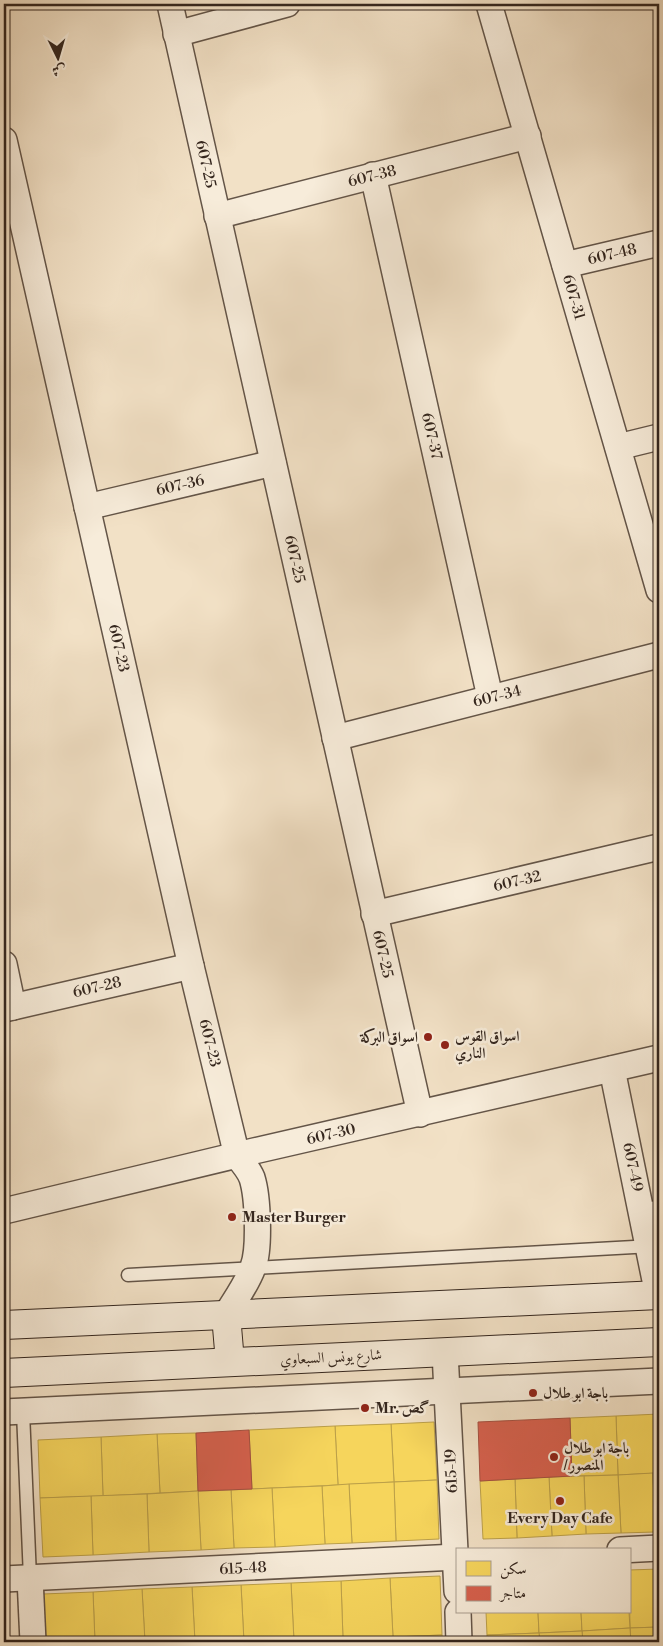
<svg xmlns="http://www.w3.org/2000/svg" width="663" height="1646" viewBox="0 0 663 1646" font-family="'Libre Bodoni',Amiri,serif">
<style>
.homes{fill:#f6d55c;stroke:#bca049}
.shops{fill:#d6604d;stroke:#a54f3f}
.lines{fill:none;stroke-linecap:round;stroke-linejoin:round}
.lane-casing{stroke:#645548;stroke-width:15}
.street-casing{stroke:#645548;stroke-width:28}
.secondary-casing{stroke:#34261e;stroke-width:30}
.lane{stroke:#f7ecda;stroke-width:12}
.street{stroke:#f7ecda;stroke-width:25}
.secondary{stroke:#f7ecda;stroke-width:28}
.poi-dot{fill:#8f2418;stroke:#f7ecda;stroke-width:2}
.labels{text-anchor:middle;stroke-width:5;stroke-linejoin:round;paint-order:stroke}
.street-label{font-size:15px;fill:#34261e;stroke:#f7ecda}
.poi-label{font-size:15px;font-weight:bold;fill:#34261e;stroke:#f7ecda;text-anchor:start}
</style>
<rect width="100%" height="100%" fill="#f2e1c6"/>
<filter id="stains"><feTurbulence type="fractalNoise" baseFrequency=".004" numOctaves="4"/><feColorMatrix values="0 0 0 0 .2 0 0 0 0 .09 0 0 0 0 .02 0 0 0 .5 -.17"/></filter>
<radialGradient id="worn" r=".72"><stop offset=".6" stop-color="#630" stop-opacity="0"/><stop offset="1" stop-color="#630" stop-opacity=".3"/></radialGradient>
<g class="homes">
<path d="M659,1414V1473L618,1475L616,1416Z"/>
<path d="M616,1416L618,1475L572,1476L570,1418Z"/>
<path d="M434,1422L437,1480L394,1482L391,1424Z"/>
<path d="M391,1424L394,1482L338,1485L335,1426Z"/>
<path d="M335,1426L338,1485L252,1489L249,1430Z"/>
<path d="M196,1433L198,1491L160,1493L157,1434Z"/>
<path d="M157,1434L160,1493L103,1496L101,1437Z"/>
<path d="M101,1437L103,1496L40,1498L38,1440Z"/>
<path d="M653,1473L655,1532L621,1533L618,1475Z"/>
<path d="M653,1473H659V1531L655,1532Z"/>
<path d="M618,1475L621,1533L586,1534L584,1476Z"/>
<path d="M584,1476L586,1534L552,1536L549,1477Z"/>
<path d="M549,1477L552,1536L517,1538L515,1479Z"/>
<path d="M515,1479L517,1538L483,1539L480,1481Z"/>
<path d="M437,1480L439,1539L396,1541L394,1482Z"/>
<path d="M394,1482L396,1541L352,1543L349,1484Z"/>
<path d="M349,1484L352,1543L325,1544L322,1486Z"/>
<path d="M322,1486L325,1544L275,1547L272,1488Z"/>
<path d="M272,1488L275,1547L234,1548L231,1490Z"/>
<path d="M231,1490L234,1548L201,1550L198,1491Z"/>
<path d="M198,1491L201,1550L149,1552L147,1494Z"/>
<path d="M147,1494L149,1552L93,1555L91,1496Z"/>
<path d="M91,1496L93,1555L43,1557L40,1498Z"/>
<path d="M659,1569V1627L630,1628L629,1570Z"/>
<path d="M440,1576L442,1635L393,1637L390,1578Z"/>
<path d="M390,1578L393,1637L343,1639L341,1581Z"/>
<path d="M341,1581L343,1639L294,1641L291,1583Z"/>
<path d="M291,1583L294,1641L244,1642L241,1585Z"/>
<path d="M241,1585L244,1642H195L192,1587Z"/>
<path d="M192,1587L195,1642H145L142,1589Z"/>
<path d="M142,1589L145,1642H95L93,1592Z"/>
<path d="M93,1592L95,1642H46L43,1594Z"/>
<path d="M486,1612H538L539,1633L487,1635Z"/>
<path d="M538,1612H581L582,1631L539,1633Z"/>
<path d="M581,1612H629L630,1628L582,1631Z"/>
<path d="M659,1627V1642H631L630,1628Z"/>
<path d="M630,1628L631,1642H583L582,1631Z"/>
<path d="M582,1631L583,1642H540L539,1633Z"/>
<path d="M539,1633L540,1642H487V1635Z"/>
<path d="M442,1635L443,1642H393V1637Z"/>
<path d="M393,1637V1642H344L343,1639Z"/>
<path d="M343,1639L344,1642H294V1641Z"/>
</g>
<g class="shops">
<path d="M570,1418L572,1476L480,1481L478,1422Z"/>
<path d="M249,1430L252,1489L198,1491L196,1433Z"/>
</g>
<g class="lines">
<g class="lane-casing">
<g id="lane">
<path d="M642,1211L659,1206"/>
<path d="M128,1275L652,1246"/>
<path d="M23,1412L30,1578"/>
</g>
</g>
<g class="street-casing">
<g id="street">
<path d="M170,4L420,1114"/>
<path d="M489,4L659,590"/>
<path d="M176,34L287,4"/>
<path d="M4,140L191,966L237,1156C243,1163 249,1170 252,1178C258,1197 260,1249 253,1267C247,1284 235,1300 226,1315"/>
<path d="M373,175L490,697"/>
<path d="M217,216L528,136"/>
<path d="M565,265L659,243"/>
<path d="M618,447L659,437"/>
<path d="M87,507L273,463"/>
<path d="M335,738L659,655"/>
<path d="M374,914L659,847"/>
<path d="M4,964L13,1007"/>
<path d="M4,1009L191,966"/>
<path d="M612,1069L658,1295"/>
<path d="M4,1211L254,1151L659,1058"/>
<path d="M445,1352L457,1591"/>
<path d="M4,1412L659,1381"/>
<path d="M620,1550L659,1548"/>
<path d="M30,1578L33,1642"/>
<path d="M4,1579L457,1557"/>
<path d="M458,1612L459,1642"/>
</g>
</g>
<g class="secondary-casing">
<g id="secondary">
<path d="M226,1315L230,1362"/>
<path d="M4,1325L659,1295"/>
<path d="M4,1373L659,1342"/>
</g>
</g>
<use href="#lane" class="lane"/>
<use href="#street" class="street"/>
<use href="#secondary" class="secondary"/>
</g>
<g class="poi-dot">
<circle cx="428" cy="1037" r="5"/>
<circle cx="445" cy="1045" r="5"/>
<circle cx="232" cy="1217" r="5"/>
<circle cx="533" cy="1393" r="5"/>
<circle cx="365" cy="1408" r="5"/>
<circle cx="554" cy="1457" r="5"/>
<circle cx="560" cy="1501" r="5"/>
</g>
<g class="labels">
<g class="street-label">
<text transform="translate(206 164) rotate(77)" y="5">607-25</text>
<text transform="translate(372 176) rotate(-14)" y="5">607-38</text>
<text transform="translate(612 254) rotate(-13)" y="5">607-48</text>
<text transform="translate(574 297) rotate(74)" y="5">607-31</text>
<text transform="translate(432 436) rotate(77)" y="5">607-37</text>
<text transform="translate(180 485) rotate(-13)" y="5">607-36</text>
<text transform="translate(295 559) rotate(77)" y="5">607-25</text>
<text transform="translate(119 648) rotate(77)" y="5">607-23</text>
<text transform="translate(497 696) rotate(-14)" y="5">607-34</text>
<text transform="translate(517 881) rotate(-13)" y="5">607-32</text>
<text transform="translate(383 954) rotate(77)" y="5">607-25</text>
<text transform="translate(97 987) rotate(-13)" y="5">607-28</text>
<text transform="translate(210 1043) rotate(76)" y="5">607-23</text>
<text transform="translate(331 1134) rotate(-13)" y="5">607-30</text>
<text transform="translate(633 1167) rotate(78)" y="5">607-49</text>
<text transform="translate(331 1357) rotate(-3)" y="5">شارع يونس السبعاوي</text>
<text transform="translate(451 1471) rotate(-93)" y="5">615-19</text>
<text transform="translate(243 1568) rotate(-3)" y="5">615-48</text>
</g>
<g class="poi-label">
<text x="455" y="1041">اسواق القوس<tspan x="455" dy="17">الناري</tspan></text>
<text x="418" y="1042" text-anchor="end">اسواق البركة</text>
<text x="242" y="1222">Master Burger</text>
<text x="543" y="1398">باجة ابو طلال</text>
<text x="375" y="1413">Mr. گص</text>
<text x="564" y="1453">باجة ابو طلال<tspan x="564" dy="17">/ المنصور</tspan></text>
<text x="560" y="1523" text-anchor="middle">Every Day Cafe</text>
</g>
</g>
<rect width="663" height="1646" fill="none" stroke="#f2e1c6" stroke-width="20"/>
<rect x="5" y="5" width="653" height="1636" fill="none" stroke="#34261e" stroke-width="2.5"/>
<rect x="10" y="10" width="643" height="1626" fill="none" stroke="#34261e"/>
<rect x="456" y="1548" width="175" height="65" fill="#f7ecda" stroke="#a99d8f"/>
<rect x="466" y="1561" width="25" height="15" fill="#f6d55c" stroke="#a99d8f"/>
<text x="500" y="1574" font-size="15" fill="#34261e">سكن</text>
<rect x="466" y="1586" width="25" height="15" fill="#d6604d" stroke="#a99d8f"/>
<text x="500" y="1598" font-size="15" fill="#34261e">متاجر</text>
<g transform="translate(58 58) rotate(175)" stroke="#f7ecda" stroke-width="4" paint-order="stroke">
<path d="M0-4L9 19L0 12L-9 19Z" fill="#34261e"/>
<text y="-8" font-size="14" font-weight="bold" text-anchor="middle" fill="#34261e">ش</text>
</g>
<rect width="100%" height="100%" filter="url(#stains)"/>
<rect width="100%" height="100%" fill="url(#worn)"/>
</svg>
